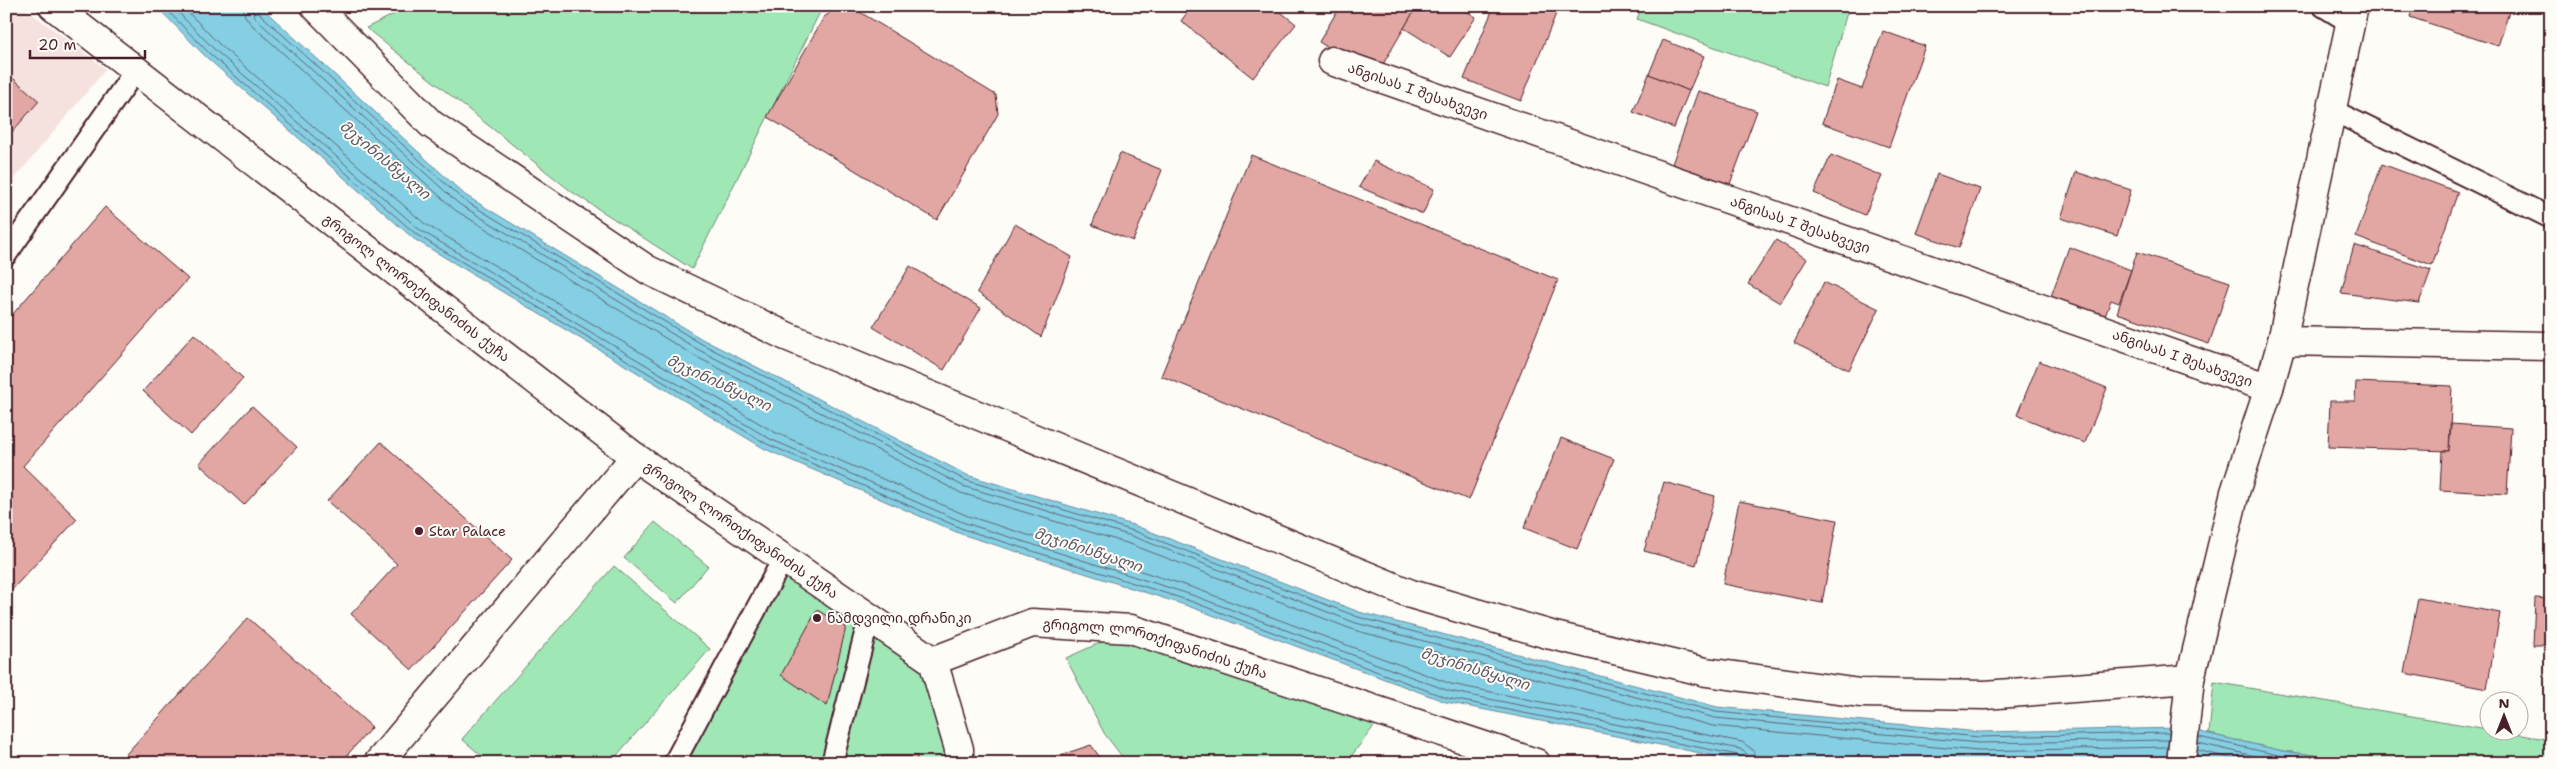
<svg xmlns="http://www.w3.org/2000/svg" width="2557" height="769" viewBox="0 0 2557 769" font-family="'Shantell Sans','Noto Sans Georgian',sans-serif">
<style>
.built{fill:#f5e2de}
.green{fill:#9fe8b6;stroke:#748470}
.water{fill:#84cfe3;stroke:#6d8999}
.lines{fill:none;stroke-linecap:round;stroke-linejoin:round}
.shore{stroke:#616575;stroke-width:1}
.building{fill:#e2a7a3;stroke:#4a1f2b}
.lane-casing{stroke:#4a1f2b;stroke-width:24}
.street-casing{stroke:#4a1f2b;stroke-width:31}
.lane{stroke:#fdfcf7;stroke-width:20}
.street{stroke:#fdfcf7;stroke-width:28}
.poi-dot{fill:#4a1f2b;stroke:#fdfcf7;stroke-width:2}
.labels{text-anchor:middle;stroke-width:4;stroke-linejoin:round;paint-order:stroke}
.street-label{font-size:14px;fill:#4a1f2b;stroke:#fdfcf7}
.poi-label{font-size:14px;fill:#4a1f2b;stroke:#fdfcf7;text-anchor:start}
.water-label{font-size:15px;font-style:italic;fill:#5b5462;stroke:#fdfcf7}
</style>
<rect width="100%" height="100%" fill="#fdfcf7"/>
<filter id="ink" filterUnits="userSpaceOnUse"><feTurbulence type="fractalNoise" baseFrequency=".02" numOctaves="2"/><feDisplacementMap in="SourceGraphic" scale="10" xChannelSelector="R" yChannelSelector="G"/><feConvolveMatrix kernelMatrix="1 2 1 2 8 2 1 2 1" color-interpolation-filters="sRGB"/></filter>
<g filter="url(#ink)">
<path class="built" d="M6,6H22L106,69L6,189Z"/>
<g class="green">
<path d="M411,6H823L692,269L572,192L366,28Z"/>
<path d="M1642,6H1849L1825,87L1637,19Z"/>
<path d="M655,522L708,566L677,603L624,558Z"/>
<path d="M783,559L933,661L959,763H674Z"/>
<path d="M614,566L710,649L610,763H490L462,739Z"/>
<path d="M1131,629L1384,713L1346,763H1127L1104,733L1066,658Z"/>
<path d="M2214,682L2551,740V763H2373L2283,751L2209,734Z"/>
</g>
<path class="water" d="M156,6H260L465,195L702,339L967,475L1136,526L1359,612L1717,707L1979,732L2183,728L2283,751L2373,763H1750L1446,702L1188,606L961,534L765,449L414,239L206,57Z"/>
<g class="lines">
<g class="shore">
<path d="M163,6L210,54L417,235L767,444L963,529L1190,601L1447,698L1738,755L1742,758L1743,763"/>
<path d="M172,6L214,49L420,230L770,439L965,523L1192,595L1449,691L1740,749L1747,754L1749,763"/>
<path d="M182,6L219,44L425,224L774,432L968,516L1194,588L1451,684L1742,742L1753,750L1757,763"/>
<path d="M243,6L245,16L251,24L455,210L693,355L961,493L1130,544L1354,630L1713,726L1978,751L2168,747"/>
<path d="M250,6L256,19L459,204L697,349L963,486L1132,536L1356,623L1715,718L1979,743L2168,740"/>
<path d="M257,6L260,14L462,199L700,343L965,480L1134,531L1358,617L1716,712L1979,737L2169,733"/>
<path d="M2199,737L2282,756L2334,763"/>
<path d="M2198,743L2285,763"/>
<path d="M2197,750L2251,763"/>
</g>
</g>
<g class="building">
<path d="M840,6H850L996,95L998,114L937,220L767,117L824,17Z"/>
<path d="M1192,6H1273L1296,24L1253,78L1181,21Z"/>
<path d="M1340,6H1417L1376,76L1319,42Z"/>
<path d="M1417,6H1458L1476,17L1450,57L1404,28Z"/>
<path d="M1494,6H1559L1521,101L1464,79Z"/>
<path d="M2413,6H2511L2498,46L2410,17Z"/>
<path d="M1883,31L1925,46L1889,147L1822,123L1837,80L1862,89Z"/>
<path d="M1663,40L1704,56L1689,91L1649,74Z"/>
<path d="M6,72L39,101L6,139Z"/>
<path d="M1649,74L1689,91L1674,128L1633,112Z"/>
<path d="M1698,91L1757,111L1730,184L1672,164Z"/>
<path d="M1120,153L1162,170L1133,241L1092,225Z"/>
<path d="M1251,155L1558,280L1469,500L1161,376Z"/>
<path d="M1831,155L1882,176L1865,215L1814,193Z"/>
<path d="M1374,161L1434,189L1423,214L1359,187Z"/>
<path d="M2382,164L2458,192L2432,265L2356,237Z"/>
<path d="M2076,172L2131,190L2117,236L2061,218Z"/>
<path d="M1937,174L1980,189L1959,248L1916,233Z"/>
<path d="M105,207L188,279L23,466L77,519L8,594L6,593V322Z"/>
<path d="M1015,224L1072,257L1041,337L977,292Z"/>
<path d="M1776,240L1807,259L1780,303L1748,284Z"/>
<path d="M2354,245L2431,270L2419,303L2341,293Z"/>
<path d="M2069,247L2131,270L2119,303L2111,300L2104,319L2050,299Z"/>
<path d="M2137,252L2230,282L2209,344L2117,313Z"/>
<path d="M910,266L981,308L944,370L873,327Z"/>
<path d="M1824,282L1879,309L1849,370L1794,343Z"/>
<path d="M194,334L243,378L191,435L143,391Z"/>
<path d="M2039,361L2107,388L2085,443L2017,415Z"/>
<path d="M2356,382L2452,386L2449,451L2328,447L2330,401H2355Z"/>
<path d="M252,406L297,447L244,505L199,464Z"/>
<path d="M2451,424L2511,428L2507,494L2440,490L2442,451H2449Z"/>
<path d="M1561,438L1614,459L1577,549L1524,528Z"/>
<path d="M381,442L512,560L412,670L351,614L397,564L327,501Z"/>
<path d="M1664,482L1715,496L1696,565L1644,551Z"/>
<path d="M1739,501L1837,520L1822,603L1723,584Z"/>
<path d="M2418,598L2500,613L2487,689L2404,673Z"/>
<path d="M2535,598L2551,599V645H2533Z"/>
<path d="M817,610L846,627L827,706L781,675Z"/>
<path d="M248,618L372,727L340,763H118Z"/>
<path d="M1091,745L1104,763H1045L1049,759Z"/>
<rect x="882" y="756" width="35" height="7"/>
</g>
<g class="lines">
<g class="lane-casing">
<g id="lane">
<path d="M2323,6L2349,22"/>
<path d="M2332,110L2551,218"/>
<path d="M6,255L135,71"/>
<path d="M674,763L783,559"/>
<path d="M832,763L869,618"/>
</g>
</g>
<g class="street-casing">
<g id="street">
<path id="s1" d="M53,6L635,457L933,661L1032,623L1131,629L1536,763"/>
<path d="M315,6L431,124L648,270L786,336L1411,594L1551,635L1706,672L1860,693L1985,695L2190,679"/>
<path id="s2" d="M1332,61L2269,388"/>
<path d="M2282,341L2551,346"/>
<path d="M933,661L959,749V763"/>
<path d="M378,763L635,457"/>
<path d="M2181,763L2190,679L2235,492L2269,388L2282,341L2354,6"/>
</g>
</g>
<use href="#lane" class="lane"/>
<use href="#street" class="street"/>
</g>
</g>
<g class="poi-dot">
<circle cx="419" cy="531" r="5"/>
<circle cx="817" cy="618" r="5"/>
</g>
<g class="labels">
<g class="street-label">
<text dy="5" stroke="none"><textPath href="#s2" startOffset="91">ანგისას I შესახვევი</textPath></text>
<text dy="5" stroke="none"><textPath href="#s2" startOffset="496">ანგისას I შესახვევი</textPath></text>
<text dy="5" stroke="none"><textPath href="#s1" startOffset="460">გრიგოლ ლორთქიფანიძის ქუჩა</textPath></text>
<text dy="5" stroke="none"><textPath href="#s2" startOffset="901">ანგისას I შესახვევი</textPath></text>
<text dy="5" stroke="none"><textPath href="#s1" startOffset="865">გრიგოლ ლორთქიფანიძის ქუჩა</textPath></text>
<text dy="5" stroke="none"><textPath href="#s1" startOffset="1330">გრიგოლ ლორთქიფანიძის ქუჩა</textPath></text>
</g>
<g class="poi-label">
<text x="429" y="536">Star Palace</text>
<text x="827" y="623">ნამდვილი დრანიკი</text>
</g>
<g class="water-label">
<text transform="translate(385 160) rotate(40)" y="5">მეჯინისწყალი</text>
<text transform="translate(719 383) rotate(25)" y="5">მეჯინისწყალი</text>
<text transform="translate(1088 550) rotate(18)" y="5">მეჯინისწყალი</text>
<text transform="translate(1475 669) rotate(17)" y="5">მეჯინისწყალი</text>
</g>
</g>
<rect width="2557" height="769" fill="none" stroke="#fdfcf7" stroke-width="25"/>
<rect x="12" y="12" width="2532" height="744" fill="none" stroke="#4a1f2b" stroke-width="2" filter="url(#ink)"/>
<g transform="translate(2504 716)"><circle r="24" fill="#fdfcf7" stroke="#b5a4a5"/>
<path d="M0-4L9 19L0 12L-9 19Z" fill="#4a1f2b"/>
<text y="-8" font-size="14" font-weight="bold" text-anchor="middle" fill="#4a1f2b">N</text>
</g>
<path d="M30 50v8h115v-8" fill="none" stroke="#4a1f2b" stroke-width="2.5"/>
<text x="38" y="50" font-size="15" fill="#4a1f2b" stroke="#fdfcf7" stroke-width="4" paint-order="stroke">20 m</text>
</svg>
